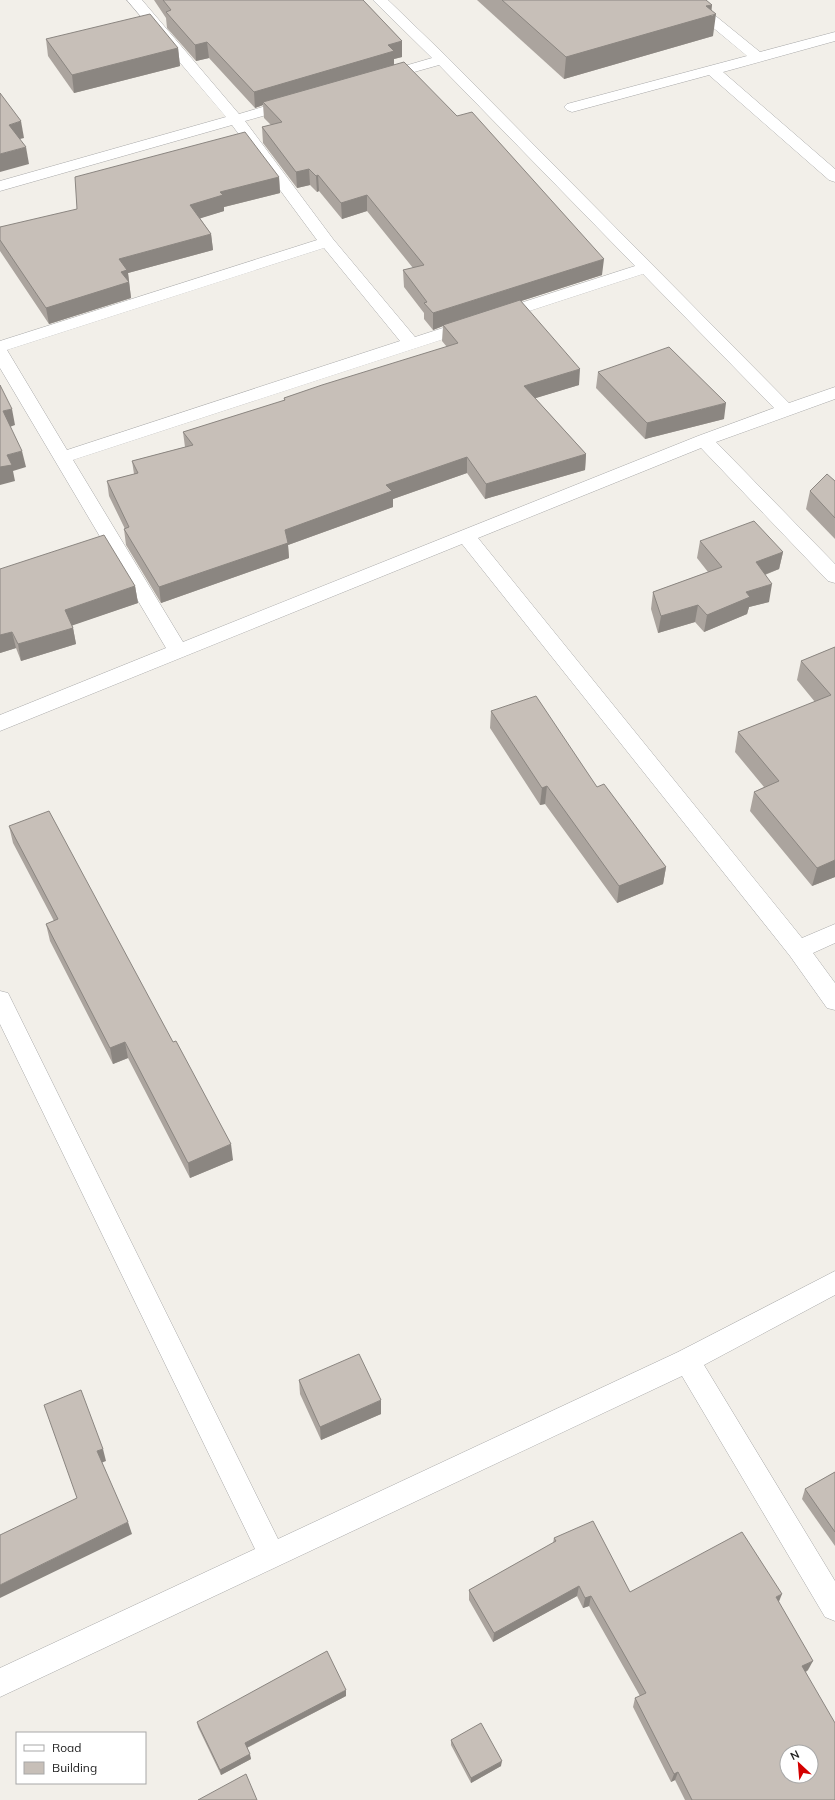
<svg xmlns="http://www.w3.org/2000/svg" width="835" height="1800" viewBox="0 0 835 1800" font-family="Mulish,sans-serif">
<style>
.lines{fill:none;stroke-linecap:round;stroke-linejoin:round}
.service-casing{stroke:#a9a9a9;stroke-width:1}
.minor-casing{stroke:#a9a9a9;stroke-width:1}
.service{fill:#fff;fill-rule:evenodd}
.minor{fill:#fff;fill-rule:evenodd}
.wall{fill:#aba49e}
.shaded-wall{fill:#8b8681}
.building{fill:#c7bfb8;stroke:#8b8681;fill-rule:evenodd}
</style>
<rect width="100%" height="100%" fill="#f2efe9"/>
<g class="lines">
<g class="service-casing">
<path id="service" d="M680,0H696L760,52L835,32V41L723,72L835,169V182L829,180L709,75L572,112L567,110L564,107L567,104L747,56Z"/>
</g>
<g class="minor-casing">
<g id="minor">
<path d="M127,0H142L239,114L293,98L298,100L301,103L298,106L245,121L333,239L415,337L635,266L439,65L382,81L377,80L375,77L377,74L432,58L373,0H388L447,57L789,403L835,387V399L716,442L835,564V583L828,581L701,448L478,538L802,938L835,924V943L813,953L835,983V1010L827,1008L790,956L462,544L0,731V715L166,648L0,368V341L317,240L232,125L0,191V181L226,117ZM324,248L400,341L67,450L7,350ZM643,274L774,408L698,436L183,642L73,460Z"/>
<path d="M0,991L8,993L278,1539L678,1352L835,1271V1295L704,1365L835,1581V1621L825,1617L682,1376L0,1697V1668L255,1549L0,1024Z"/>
</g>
</g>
<use href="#service" class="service"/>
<use href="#minor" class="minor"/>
</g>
<g class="wall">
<path d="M154,0H363L402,41V57L394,59V64L602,275L521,301L579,385L535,398L586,454L585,470L485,499L467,473L393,499V507L288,545L289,558L161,603L126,545L124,529H125L109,496L107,481L134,474L132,461L185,447L183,432L284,401V398L447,347L442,341L443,326L433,330L424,319V313L404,287L403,270L413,268L367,211L342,219L319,191L317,192L310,185L297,188L263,143L262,127L271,125L264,118L263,105L255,108L209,58L196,61L167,28L166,18Z"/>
<path d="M477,0H706L711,11L713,36L564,79Z"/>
<path d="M46,39L178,48L180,66L74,93L48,56Z"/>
<path d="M279,177L280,193L224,207V211L200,218L211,234L213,250L128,273L131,298L49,324L0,251V227Z"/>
<path d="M598,372L724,419L645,439L596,388Z"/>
<path d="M835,481V539L806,509L810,491Z"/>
<path d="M700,541L783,552L779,569L765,575L769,602L749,607L747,614L704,632L695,622L658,633L651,609L653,592L708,572L697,558Z"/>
<path d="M0,569L135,586L138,603L72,625L73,628L76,644L21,661L16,648L0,653Z"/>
<path d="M835,647V877L812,886L750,811L754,792L764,787L735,752L738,732L815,702L797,680L801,661Z"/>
<path d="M491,711L597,787L666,867L663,884L617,903L545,804L540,805L490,728Z"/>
<path d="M9,826L233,1160L190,1178L128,1058L113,1064L50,941L46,924L54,921L13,843Z"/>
<path d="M299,1380L381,1414L321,1440L300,1394Z"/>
<path d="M835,1472V1546L802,1499L805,1489Z"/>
<path d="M554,1538L630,1592L779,1602L808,1670L806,1672L835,1800H685L675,1780L671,1782L633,1707L635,1698L640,1696L589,1606L583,1608L577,1596L493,1642L469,1600V1590L553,1543Z"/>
<path d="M346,1696L247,1748L251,1759L221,1775L198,1727L197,1722Z"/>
<path d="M451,1740L501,1766L471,1783L451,1745Z"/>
</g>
<g class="shaded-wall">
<path d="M712,5L711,16L716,14L713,36L564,79L566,57L706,6Z"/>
<path d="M402,41V57L394,59V67L263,102V105L255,108L254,92L388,45Z"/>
<path d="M207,42L209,58L196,61L195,45Z"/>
<path d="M178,48L180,66L74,93L72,75Z"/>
<path d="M21,121L24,138L12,141L9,125Z"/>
<path d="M26,147L29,164L0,172V154Z"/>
<path d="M309,169L310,185L297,188L296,172Z"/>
<path d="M318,175L319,191L317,192L316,176Z"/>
<path d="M279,177L280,193L224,207V211L192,221L190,205L220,192Z"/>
<path d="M367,195V211L342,219L341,203Z"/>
<path d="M211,234L213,250L128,273L131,298L49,324L46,308L119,259Z"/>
<path d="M604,259L602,275L444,326L443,325V326L433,330V313Z"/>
<path d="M580,369L579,385L523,402L524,386Z"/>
<path d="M726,403L724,419L645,439L647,423Z"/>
<path d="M12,409L15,425L7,428L3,411Z"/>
<path d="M22,451L26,467L13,471L15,481L0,485V467L7,455Z"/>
<path d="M586,454L585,470L485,499L486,484Z"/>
<path d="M467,457V473L393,499V507L288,545L289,558L161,603L159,587L386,485Z"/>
<path d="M783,552L779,569L753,579L756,562Z"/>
<path d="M772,584L769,602L749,607L747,614L704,632L707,615L746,592Z"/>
<path d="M135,586L138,603L68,627L65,610Z"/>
<path d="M698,605L695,622L658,633L661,616Z"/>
<path d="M73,628L76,644L21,661L18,644Z"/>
<path d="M12,632L16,648L0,653V635Z"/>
<path d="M547,786L545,804L540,805L542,788Z"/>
<path d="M835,860V877L812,886L817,868Z"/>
<path d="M666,867L663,884L617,903L619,886Z"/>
<path d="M125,1042L128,1058L113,1064L110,1048Z"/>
<path d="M231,1144L233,1160L190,1178L188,1163Z"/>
<path d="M381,1400V1414L321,1440L320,1427Z"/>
<path d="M103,1449L106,1461L101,1463L97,1451Z"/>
<path d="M128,1522L132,1534L0,1598V1585Z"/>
<path d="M579,1586L577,1596L493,1642L494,1633Z"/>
<path d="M782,1594L778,1604L776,1597Z"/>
<path d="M591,1596L589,1606L583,1608L585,1598Z"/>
<path d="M813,1661L808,1670L798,1676L802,1666Z"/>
<path d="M346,1690V1696L246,1748L245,1743Z"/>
<path d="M250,1754L251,1759L221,1775L220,1770Z"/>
<path d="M502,1761L501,1766L471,1783V1778Z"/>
<path d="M678,1772L675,1780L671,1782L674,1774Z"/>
</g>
<g class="building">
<path d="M163,0H363L402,41L388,45L394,51L254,92L207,42L195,45L166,12L171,10Z"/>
<path d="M502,0H706L712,5L706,6L716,14L566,57Z"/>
<path d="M150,14L178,48L72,75L46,39Z"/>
<path d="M404,62L457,116L472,112L604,259L433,313L424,303L427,302L403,270L424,265L367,195L341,203L318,175L316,176L309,169L296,172L262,127L282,122L263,102Z"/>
<path d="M0,93L21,121L9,125L26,147L0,154Z"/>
<path d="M245,132L279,177L220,192L223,195L190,205L211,234L119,259L127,270L121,272L129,282L46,308L0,240V227L77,209L75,177Z"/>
<path d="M520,300L580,369L524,386L586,454L486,484L467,457L386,485L392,491L285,530L288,543L159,587L124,529L129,527L107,481L138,473L132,461L193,445L183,432L285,400L284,398L322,385L458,343L443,325Z"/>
<path d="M669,347L726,403L647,423L598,372Z"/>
<path d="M0,385L12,409L3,411L22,451L7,455L12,465L0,467Z"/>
<path d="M827,474L835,481V518L810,491Z"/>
<path d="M754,521L783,552L756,562L772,584L746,592L750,597L707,615L698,605L661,616L653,592L722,567L700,541Z"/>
<path d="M104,535L135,586L65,610L73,628L18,644L12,632L0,635V569Z"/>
<path d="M835,647V860L817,868L754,792L779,781L738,732L831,695L801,661Z"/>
<path d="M536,696L597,787L604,784L666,867L619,886L547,786L542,788L491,711Z"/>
<path d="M49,811L173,1042L176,1041L231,1144L188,1163L125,1042L110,1048L46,924L58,919L9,826Z"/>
<path d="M359,1354L381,1400L320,1427L299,1380Z"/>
<path d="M81,1390L103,1449L97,1451L128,1522L0,1585V1535L77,1498L44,1405Z"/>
<path d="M835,1472V1532L805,1489Z"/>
<path d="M593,1521L630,1592L742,1532L782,1594L776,1597L813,1661L802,1666L835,1723V1800H692L678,1772L674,1774L635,1698L646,1693L591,1596L585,1598L579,1586L494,1633L469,1590L556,1541L554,1538ZM787,1752H811V1776H787Z"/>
<path d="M327,1651L346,1690L245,1743L250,1754L220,1770L197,1722Z"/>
<path d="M481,1723L502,1761L471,1778L451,1740Z"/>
<path d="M246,1774L257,1800H198Z"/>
</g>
<rect x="16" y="1732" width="130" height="52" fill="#ffffff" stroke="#a7a7a7"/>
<rect x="24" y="1745" width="20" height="6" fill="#ffffff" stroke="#a7a7a7"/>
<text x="52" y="1752" font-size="12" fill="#222222">Road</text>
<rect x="24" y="1762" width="20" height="12" fill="#c7bfb8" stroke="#a7a7a7"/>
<text x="52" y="1772" font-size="12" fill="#222222">Building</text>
<g transform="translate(799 1764) rotate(334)"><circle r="19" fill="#ffffff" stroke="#a7a7a7"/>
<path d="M0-3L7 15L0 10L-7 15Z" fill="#d40000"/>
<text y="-6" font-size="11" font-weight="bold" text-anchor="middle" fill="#222222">N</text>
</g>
</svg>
